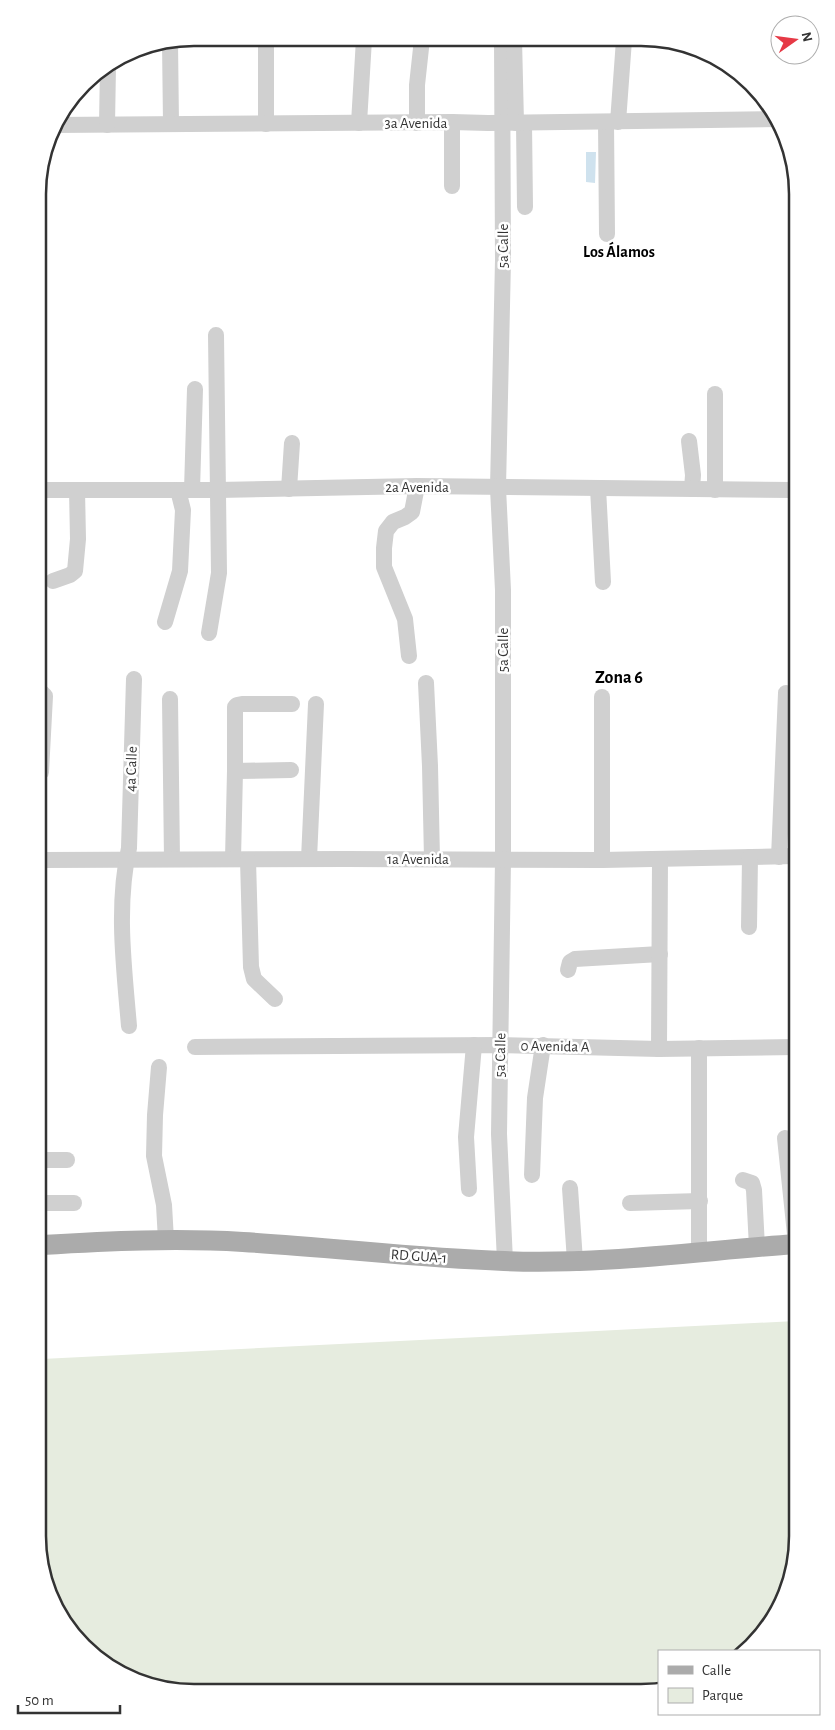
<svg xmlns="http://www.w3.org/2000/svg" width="835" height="1730" viewBox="0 0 835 1730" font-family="'Alegreya Sans',sans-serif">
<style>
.green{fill:#e6ecdf}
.water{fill:#cfe2ee}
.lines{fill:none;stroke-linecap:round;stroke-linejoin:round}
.minor{stroke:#d0d0d0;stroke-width:16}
.major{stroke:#ababab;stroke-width:20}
.labels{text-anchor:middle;stroke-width:5;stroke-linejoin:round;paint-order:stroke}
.street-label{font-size:15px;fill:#333;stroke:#fff}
.neighbourhood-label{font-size:16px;font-weight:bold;fill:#000;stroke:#fff}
.quarter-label{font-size:18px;font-weight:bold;fill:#000;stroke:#fff}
.rim{fill:none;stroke:#333;stroke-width:2.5}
</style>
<rect width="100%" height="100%" fill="#fff"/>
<path class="green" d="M796,1321L797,1546L785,1596L759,1639L744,1651H659V1687L164,1690L91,1653L64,1622L43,1576L42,1359Z"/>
<path class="water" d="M586,152H596L595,183L586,182Z"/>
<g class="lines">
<g class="minor">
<path d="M266,38V124"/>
<path d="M502,39L503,260L498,488L503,590V859L499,1134L505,1261"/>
<path d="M514,39L516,123"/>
<path d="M170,42L171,124"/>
<path d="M606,122L607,234"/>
<path d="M618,122L624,40"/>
<path d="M359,123L364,39"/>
<path d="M417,123V85L422,39"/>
<path d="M524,123L525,207"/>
<path d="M54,125L452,122L488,123L778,119"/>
<path d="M107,125L108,66"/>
<path d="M452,186V122"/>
<path d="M689,441L693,475L692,489"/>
<path d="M598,488L603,582"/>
<path d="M289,489L292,443"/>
<path d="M40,490H218L417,486L793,490"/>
<path d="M192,490L195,389"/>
<path d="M715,490V394"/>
<path d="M53,581L70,575L75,571L78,539L77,490"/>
<path d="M165,622L180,571L183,510L178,490"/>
<path d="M209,633L219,573L216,335"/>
<path d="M409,656L405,619L384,567V548L386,531L393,522L405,517L412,512L417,486"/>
<path d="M426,683L430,766L432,859"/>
<path d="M40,691L45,696L41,772"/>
<path d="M170,699L172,859"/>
<path d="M235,771L291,770"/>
<path d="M779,857L786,693"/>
<path d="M233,859L235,771V707L237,705L242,704H292"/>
<path d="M309,859L316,704"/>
<path d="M41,860L346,859L602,860L795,856"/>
<path d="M248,860L251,967L254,979L275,999"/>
<path d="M602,860V697"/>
<path d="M749,927L750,857"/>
<path d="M568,970L570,962L575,959L660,954"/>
<path d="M129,1026C124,967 116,906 129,848L134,679"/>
<path d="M195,1047L500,1045L659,1049L795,1047"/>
<path d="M659,1049L660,859"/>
<path d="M159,1067L155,1115L154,1156L164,1205L166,1240"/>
<path d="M785,1138L796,1244"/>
<path d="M42,1160H67"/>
<path d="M532,1175L535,1098L543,1045"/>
<path d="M743,1180L752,1183L754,1190L757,1247"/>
<path d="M570,1188L575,1261"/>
<path d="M469,1189L466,1137L474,1045"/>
<path d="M42,1203H74"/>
<path d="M630,1203L700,1201"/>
<path d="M699,1252V1048"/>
</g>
<path class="major" d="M42,1245C109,1241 176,1238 243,1242C330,1247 417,1258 504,1261C602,1265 699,1251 796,1244"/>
</g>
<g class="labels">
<g class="street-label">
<text x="416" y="128">3a Avenida</text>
<text transform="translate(503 246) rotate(-90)" y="5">5a Calle</text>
<text x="417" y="492">2a Avenida</text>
<text transform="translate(503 650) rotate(-90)" y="5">5a Calle</text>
<text transform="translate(131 769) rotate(-88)" y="5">4a Calle</text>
<text x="418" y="864">1a Avenida</text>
<text transform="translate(555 1046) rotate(1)" y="5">0 Avenida A</text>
<text transform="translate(500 1055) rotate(-89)" y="5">5a Calle</text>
<text transform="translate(419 1256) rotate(4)" y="5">RD GUA-1</text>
</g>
<g class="neighbourhood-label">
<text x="619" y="257">Los Álamos</text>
</g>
<g class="quarter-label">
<text x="619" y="683">Zona 6</text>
</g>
</g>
<path d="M0 0H835V1730H0ZM194 46H641A148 148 0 0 1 789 194V1536A148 148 0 0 1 641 1684H194A148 148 0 0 1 46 1536V194A148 148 0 0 1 194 46Z" fill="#fff" fill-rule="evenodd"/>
<path class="rim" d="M194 46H641A148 148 0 0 1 789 194V1536A148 148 0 0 1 641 1684H194A148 148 0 0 1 46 1536V194A148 148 0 0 1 194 46Z"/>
<rect x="658" y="1650" width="162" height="65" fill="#ffffff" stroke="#adadad"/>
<rect x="668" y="1666" width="25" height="8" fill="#ababab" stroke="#adadad"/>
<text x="702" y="1675" font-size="15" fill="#333333">Calle</text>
<rect x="668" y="1688" width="25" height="15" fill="#e6ecdf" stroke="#adadad"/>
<text x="702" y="1700" font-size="15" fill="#333333">Parque</text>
<g transform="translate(795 40) rotate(76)"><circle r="24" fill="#ffffff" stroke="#adadad"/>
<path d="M0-4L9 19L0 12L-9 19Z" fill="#e63946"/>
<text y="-8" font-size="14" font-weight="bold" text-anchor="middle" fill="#333333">N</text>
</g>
<path d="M18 1705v8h102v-8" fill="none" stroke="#333333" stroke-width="2.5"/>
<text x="25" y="1705" font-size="15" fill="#333333" stroke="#ffffff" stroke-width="4" paint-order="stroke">50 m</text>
</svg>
